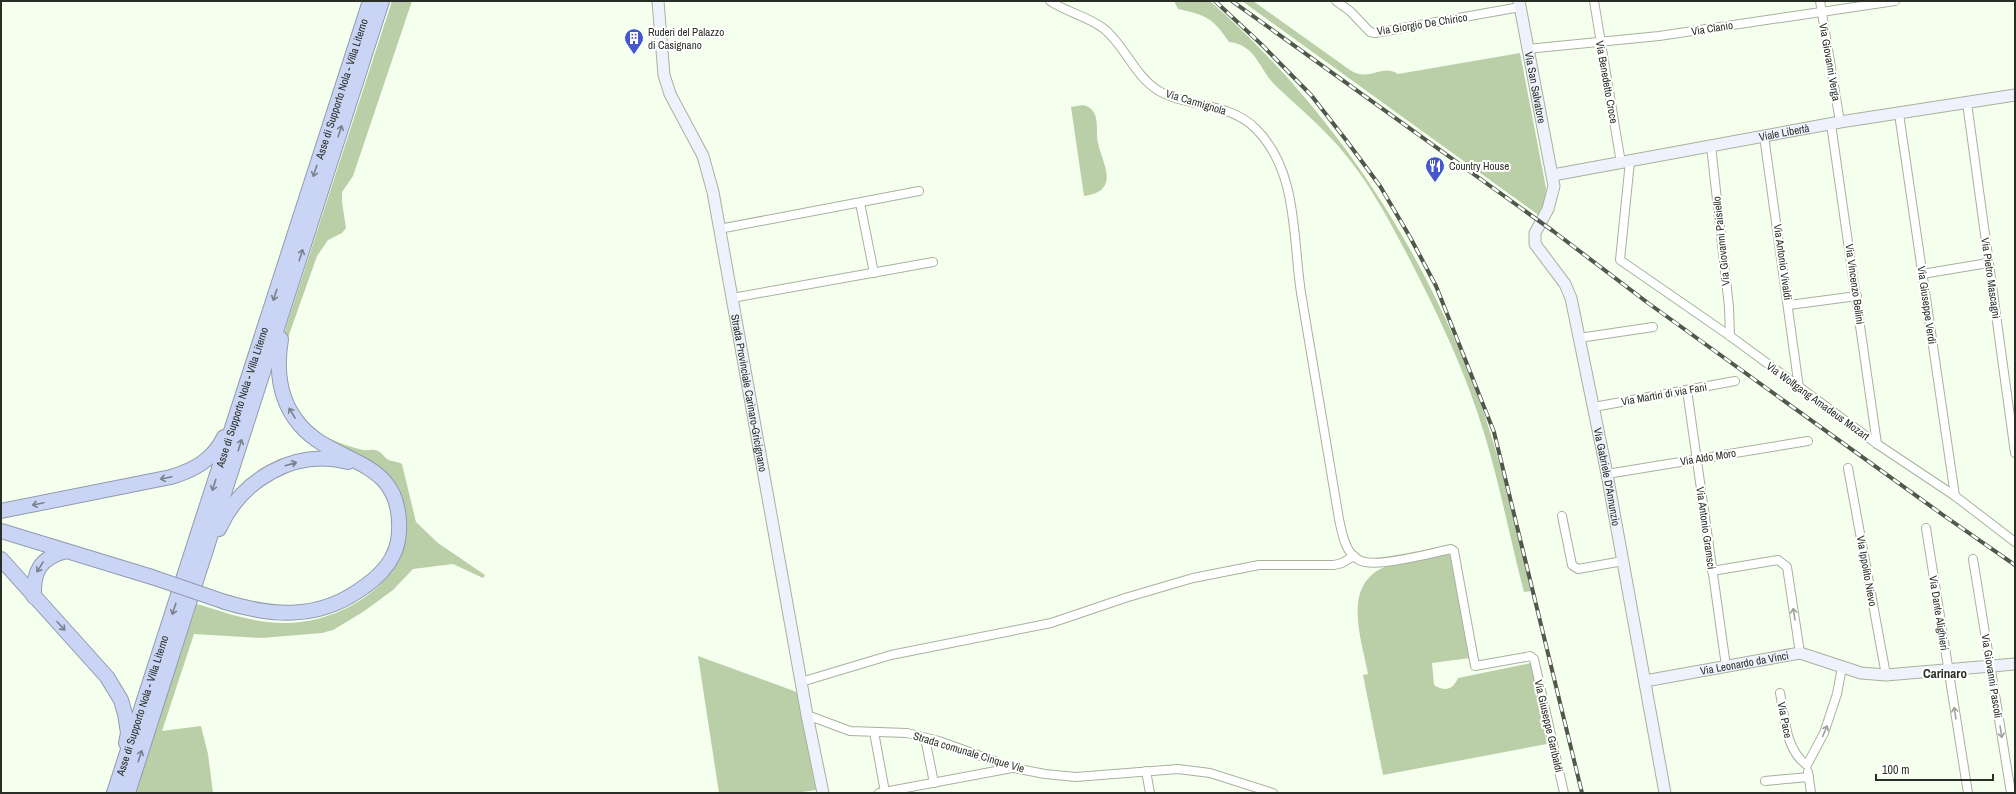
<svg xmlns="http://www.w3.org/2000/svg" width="2016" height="794" viewBox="0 0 2016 794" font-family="'Archivo Narrow',sans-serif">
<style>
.green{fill:#bacfa7}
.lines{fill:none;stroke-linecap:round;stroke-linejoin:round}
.street-casing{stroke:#a7b29e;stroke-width:10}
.secondary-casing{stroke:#a7b29e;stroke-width:13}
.highway-casing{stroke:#929aad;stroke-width:16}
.street{stroke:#fff;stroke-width:8}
.secondary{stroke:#eff2fc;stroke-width:11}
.highway{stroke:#cad4f5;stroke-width:14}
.rail-casing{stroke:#51574d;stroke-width:4}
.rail{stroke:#fff;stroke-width:2.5;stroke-dasharray:8;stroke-linecap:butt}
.highway-bridge-casing{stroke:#929aad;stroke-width:16;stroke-linecap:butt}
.highway-bridge{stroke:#cad4f5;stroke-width:14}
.oneway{stroke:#7a818e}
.oneway2{stroke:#9fa19d}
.labels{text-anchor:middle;stroke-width:4;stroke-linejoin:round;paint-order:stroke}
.street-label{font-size:11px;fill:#292e26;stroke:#fff}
.poi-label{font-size:11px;fill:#292e26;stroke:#fff;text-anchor:start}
.quarter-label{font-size:13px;font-weight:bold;fill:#292e26;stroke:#fff}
</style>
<rect width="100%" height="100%" fill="#f5ffee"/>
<g class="green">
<path d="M392,1H412L353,176L342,192V202L346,228L342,233L328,240L317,256L285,346C271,406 309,437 363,450C367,451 371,449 375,450C381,451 383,456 387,459C392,462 397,461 402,464L416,522L438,543L485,575L483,578L453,564L413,569L393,590L363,612L333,630L322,633L261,638L194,634L162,731L201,726L208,754L213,793H135L197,604C227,613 256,624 288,623C362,621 443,552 389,478C365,444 313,450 291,410C277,386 280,354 286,327Z"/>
<path d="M1174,1H1210C1335,111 1426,251 1482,408C1503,467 1516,530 1531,591L1524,592C1510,539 1500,485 1484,433C1466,373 1438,314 1409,258C1389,220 1368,180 1339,147C1320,125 1297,106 1276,86C1259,70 1257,45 1229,42C1213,18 1206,15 1178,9Z"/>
<path d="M1242,1H1253L1350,70C1370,83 1381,63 1398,74L1520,53L1546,188L1545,202L1540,216Z"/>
<path d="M1083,105C1102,109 1095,131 1098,143C1103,165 1121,191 1084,196L1071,107Z"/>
<path d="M1451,554L1470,658L1432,663L1434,685C1445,692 1453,690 1458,678L1531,663L1547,744L1383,775L1363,675L1368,674C1361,637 1340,581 1390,565C1409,559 1431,557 1451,554Z"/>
<path d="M698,656L794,691L799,694L816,790L796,793H719Z"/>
</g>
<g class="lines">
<g class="street-casing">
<g id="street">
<path d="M1050,1C1066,12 1087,16 1103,28C1125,45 1134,76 1159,91C1189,108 1230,102 1256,129C1300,173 1292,243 1302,299C1314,373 1327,446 1339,519C1342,533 1345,553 1359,560C1374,569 1432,553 1451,549L1454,551L1475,666L1526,657L1530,656L1534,659L1564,793"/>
<path d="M1336,1L1350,11L1370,32L1375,33L1520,7"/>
<path d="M1594,1L1621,163"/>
<path d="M1820,1L1840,122"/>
<path d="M1527,49L1659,36L1895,1"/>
<path d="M1967,103L2015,453"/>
<path d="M1899,114L1955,496"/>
<path d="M1831,124L1877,444"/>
<path d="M1764,136L1799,388"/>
<path d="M1711,146L1729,307L1730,336"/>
<path d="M1630,161L1620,260L1730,336L1877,444L1955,496L2015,542"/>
<path d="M860,203L874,273"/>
<path d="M719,229L919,191"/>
<path d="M1922,274L1988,263"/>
<path d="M732,298L933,262"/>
<path d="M1789,305L1857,296"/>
<path d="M1579,338L1653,327"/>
<path d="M1687,390L1726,666"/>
<path d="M1594,407L1735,381"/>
<path d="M1848,468L1886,675"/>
<path d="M1607,474L1808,441"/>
<path d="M1562,516L1572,565L1578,569L1623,561"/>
<path d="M1926,528L1968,793"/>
<path d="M1973,559L2011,793"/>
<path d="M1712,571L1778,560L1787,567L1800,653"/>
<path d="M801,682L891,655L1051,623L1125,598L1193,578L1259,565H1334L1342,563L1354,556"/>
<path d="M1780,693C1785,717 1785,750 1807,765"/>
<path d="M807,715L850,731L907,733L939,741L1014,768L1045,774L1076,777L1178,769L1210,773L1273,793"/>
<path d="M874,732L885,792"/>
<path d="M925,738L934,783"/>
<path d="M1807,765L1824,733L1837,694L1842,667"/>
<path d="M1146,771L1150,793"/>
<path d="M1808,772L1811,793"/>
<path d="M1765,781L1809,777"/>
<path d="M879,793L1012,768"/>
</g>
</g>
<g class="secondary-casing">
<g id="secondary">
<path id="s1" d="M658,1L664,75L670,94L703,156L713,192L807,715L823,793"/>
<path id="s2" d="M1519,1L1554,186L1548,209L1535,233V244L1565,284L1571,298L1607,474L1665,793"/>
<path id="s3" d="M1553,175L1840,122L2015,95"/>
<path id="s4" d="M1645,681L1800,653L1861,673L1886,675L2015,664"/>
</g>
</g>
<g class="highway-casing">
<g id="highway">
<path d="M1,511L171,477C194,470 213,460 224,437"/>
<path d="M219,529C241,480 294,448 348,462"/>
<path d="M1,531L152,577"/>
<path d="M1,559L107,677L121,700L125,714L128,733L126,743"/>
<path d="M34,597C33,571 40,558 66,551"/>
<path d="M225,602C271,616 316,620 358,591C380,577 398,559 399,532C403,456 336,467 300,425C279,401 276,369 281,339"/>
<path id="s5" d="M114,793L370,1"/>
<path d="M128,793L382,1"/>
</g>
</g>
<use href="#street" class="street"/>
<use href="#secondary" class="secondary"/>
<use href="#highway" class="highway"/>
<g class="rail-casing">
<g id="rail">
<path d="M1215,1L1261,44L1311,95L1346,140L1380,186L1410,237L1436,286L1494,432L1582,793"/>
<path d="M1232,1L1553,231L1648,303L1943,515L2015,565"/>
</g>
</g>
<use href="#rail" class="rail"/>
<g class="highway-bridge-casing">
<path id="highway-bridge" d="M152,577L225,602"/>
</g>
<use href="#highway-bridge" class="highway-bridge"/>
</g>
<defs><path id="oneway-shaft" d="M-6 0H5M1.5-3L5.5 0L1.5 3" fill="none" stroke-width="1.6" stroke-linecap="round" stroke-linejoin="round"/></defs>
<g class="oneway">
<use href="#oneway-shaft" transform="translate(340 131) rotate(-72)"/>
<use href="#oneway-shaft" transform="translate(315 171) rotate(108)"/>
<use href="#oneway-shaft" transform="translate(301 255) rotate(-72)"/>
<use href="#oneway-shaft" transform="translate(275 295) rotate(108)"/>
<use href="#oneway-shaft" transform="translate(292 413) rotate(-121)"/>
<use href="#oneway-shaft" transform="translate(240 445) rotate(-72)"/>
<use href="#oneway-shaft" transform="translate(291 464) rotate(-16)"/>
<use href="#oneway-shaft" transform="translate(166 478) rotate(168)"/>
<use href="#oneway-shaft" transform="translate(214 485) rotate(108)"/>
<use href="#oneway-shaft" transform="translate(38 504) rotate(168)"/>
<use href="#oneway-shaft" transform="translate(40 567) rotate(122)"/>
<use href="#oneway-shaft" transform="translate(174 609) rotate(108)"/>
<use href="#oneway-shaft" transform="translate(61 626) rotate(48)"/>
<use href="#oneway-shaft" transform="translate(140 756) rotate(-72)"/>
</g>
<g class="oneway2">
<use href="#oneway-shaft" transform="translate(1794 614) rotate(-99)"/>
<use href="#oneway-shaft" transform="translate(1955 713) rotate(-99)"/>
<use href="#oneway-shaft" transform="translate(1825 731) rotate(-67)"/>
<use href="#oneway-shaft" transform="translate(2001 732) rotate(81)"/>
</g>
<defs>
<g id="building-pin" transform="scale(1)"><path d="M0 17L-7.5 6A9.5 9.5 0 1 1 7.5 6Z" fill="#4457cb" stroke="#fff"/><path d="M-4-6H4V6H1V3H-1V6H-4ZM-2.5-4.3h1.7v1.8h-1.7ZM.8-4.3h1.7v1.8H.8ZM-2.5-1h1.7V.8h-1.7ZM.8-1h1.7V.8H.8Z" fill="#fff"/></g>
<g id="restaurant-pin" transform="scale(1)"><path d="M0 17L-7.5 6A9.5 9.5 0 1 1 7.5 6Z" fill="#4457cb" stroke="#fff"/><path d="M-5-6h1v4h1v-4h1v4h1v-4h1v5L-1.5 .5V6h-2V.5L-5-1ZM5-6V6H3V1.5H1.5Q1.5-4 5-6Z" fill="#fff"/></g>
</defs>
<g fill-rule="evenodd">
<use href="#building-pin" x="634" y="38"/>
<use href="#restaurant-pin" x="1435" y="166"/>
</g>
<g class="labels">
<g class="street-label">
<text transform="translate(1422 24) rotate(-9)" y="4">Via Giorgio De Chirico</text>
<text transform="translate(1712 28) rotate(-9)" y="4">Via Clanio</text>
<text transform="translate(1830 62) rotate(80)" y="4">Via Giovanni Verga</text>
<text transform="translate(1607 82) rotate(80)" y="4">Via Benedetto Croce</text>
<text dy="4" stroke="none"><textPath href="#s2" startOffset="88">Via San Salvatore</textPath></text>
<text dy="4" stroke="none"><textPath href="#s5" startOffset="740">Asse di Supporto Nola - Villa Literno</textPath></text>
<text transform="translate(1196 102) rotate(17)" y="4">Via Carmignola</text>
<text dy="4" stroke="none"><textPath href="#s3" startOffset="235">Viale Libertà</textPath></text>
<text transform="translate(1721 241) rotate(-96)" y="4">Via Giovanni Paisiello</text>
<text transform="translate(1783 262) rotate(82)" y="4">Via Antonio Vivaldi</text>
<text transform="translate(1991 278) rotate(82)" y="4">Via Pietro Mascagni</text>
<text transform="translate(1855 284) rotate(82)" y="4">Via Vincenzo Bellini</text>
<text transform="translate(1927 305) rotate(82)" y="4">Via Giuseppe Verdi</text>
<text dy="4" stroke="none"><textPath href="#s1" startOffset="406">Strada Provinciale Carinaro-Gricignano</textPath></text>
<text transform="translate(1664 394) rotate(-10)" y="4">Via Martiri di via Fani</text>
<text dy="4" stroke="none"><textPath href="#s5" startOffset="416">Asse di Supporto Nola - Villa Literno</textPath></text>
<text transform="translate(1818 401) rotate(36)" y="4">Via Wolfgang Amadeus Mozart</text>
<text transform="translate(1708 457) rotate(-9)" y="4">Via Aldo Moro</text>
<text dy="4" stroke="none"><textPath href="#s2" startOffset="498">Via Gabriele D'Annunzio</textPath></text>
<text transform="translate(1706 528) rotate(82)" y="4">Via Antonio Gramsci</text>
<text transform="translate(1867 571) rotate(80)" y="4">Via Ippolito Nievo</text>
<text transform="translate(1939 613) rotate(81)" y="4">Via Dante Alighieri</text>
<text dy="4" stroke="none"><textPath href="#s4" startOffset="101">Via Leonardo da Vinci</textPath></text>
<text transform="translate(1992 676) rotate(81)" y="4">Via Giovanni Pascoli</text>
<text dy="4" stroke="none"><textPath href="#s5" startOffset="92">Asse di Supporto Nola - Villa Literno</textPath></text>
<text transform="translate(1785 720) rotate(79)" y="4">Via Pace</text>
<text transform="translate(1549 726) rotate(77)" y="4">Via Giuseppe Garibaldi</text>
<text transform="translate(969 752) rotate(17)" y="4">Strada comunale Cinque Vie</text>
</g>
<g class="poi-label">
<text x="648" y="36">Ruderi del Palazzo<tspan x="648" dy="13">di Casignano</tspan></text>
<text x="1449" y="170">Country House</text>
</g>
<g class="quarter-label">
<text x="1945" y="678">Carinaro</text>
</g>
</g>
<rect width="2016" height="794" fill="none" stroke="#292e26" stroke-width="4"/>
<path d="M1876 774v6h117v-6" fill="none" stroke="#292e26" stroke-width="2"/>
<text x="1882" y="774" font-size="12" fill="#292e26" stroke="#ffffff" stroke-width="3" paint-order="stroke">100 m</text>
</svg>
